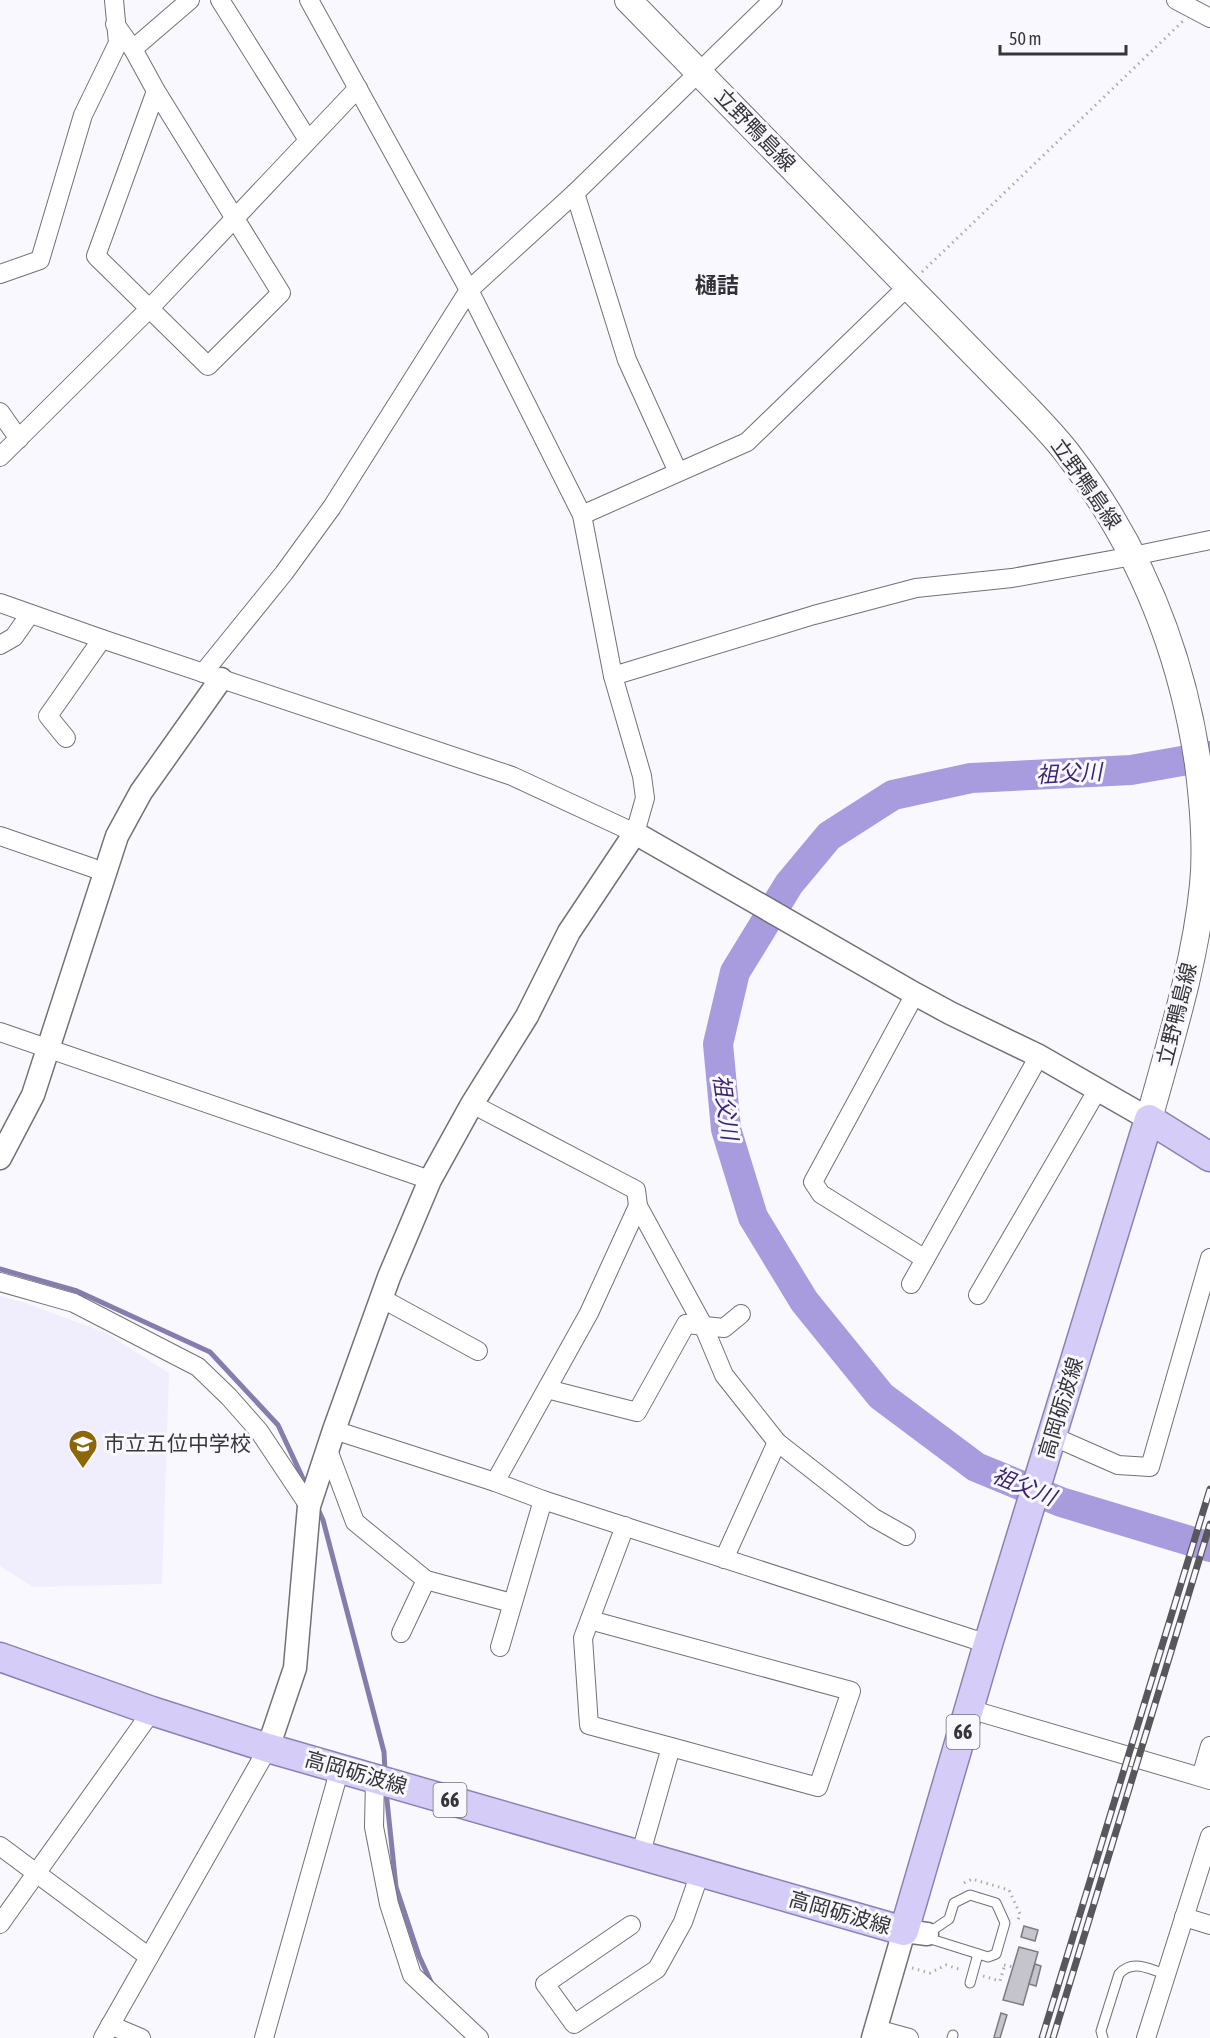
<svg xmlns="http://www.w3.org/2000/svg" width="1210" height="2038" viewBox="0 0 1210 2038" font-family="'Asap Condensed','Noto Sans JP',sans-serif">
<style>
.built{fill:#f0eefd}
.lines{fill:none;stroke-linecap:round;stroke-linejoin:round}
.stream{stroke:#867dac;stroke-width:5}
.river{stroke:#a89bde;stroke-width:30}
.building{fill:#c5c4cc;stroke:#7d7c84;stroke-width:1.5}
.service-casing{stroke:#727178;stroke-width:11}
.minor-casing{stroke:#727178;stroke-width:20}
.tertiary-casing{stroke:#727178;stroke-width:25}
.secondary-casing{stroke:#727178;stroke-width:28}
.primary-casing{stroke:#8b82b2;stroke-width:31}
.path{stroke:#ababb0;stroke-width:3;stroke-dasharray:1.5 4.5;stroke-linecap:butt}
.service{stroke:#fff;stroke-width:9}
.minor{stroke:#fff;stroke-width:18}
.tertiary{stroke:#fff;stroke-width:22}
.secondary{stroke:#fff;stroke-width:26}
.primary{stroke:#d5cdf8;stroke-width:28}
.rail-casing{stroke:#58585c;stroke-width:7}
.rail{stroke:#f9f8ff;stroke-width:4.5;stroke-dasharray:14;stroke-linecap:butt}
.labels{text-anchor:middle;stroke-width:6;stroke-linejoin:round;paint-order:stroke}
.shield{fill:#f9f8ff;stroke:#707074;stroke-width:1.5}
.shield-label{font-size:20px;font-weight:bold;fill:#363639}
.street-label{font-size:21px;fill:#363639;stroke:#f9f8ff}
.poi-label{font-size:21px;fill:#363639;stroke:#f9f8ff;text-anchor:start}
.neighbourhood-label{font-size:22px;font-weight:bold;fill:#313137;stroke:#f9f8ff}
.water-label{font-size:22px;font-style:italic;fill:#3d2573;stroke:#f9f8ff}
</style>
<rect width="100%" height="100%" fill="#f9f8ff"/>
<path class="built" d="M0,1296L23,1302L106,1333L169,1373L162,1584L33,1587L0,1566Z"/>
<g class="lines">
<g class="stream">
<path d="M0,1269L77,1291L210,1352L278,1425L307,1487"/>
<path d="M318,1509L323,1520L384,1752L385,1772"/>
<path d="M386,1791L396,1887L419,1956L432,1984"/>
</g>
<path class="river" d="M1210,756L1131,770L971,778L893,795L829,836L789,884L735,972L718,1044L726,1129L753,1217L804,1301L881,1396L976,1467L1061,1502L1210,1547"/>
</g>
<g class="building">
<path d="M1024,1926L1038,1930L1035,1941L1021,1937Z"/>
<path d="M1019,1947L1038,1952L1023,2005L1003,2000Z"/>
<path d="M1035,1964L1041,1966L1036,1986L1029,1984Z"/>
<path d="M1001,2013L1007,2015L1000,2038H996L994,2037Z"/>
</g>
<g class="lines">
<g class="service-casing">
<g id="service">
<path d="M970,1895L996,1903L1005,1923L996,1954L988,1957L934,1940L927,1934L949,1919L954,1903Z"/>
<path d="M970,1983L978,1954"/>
<path d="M952,2038L953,2035"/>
<path d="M1103,2038L1101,2031L1119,1974C1133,1959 1148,1969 1166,1974"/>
</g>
</g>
<g class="minor-casing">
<g id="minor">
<path d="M220,0L308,140"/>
<path d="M1176,0L1210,18"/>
<path d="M115,24L133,49L156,91L281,293L208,366L96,256L156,91"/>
<path d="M133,49L190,0"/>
<path d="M575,193L627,360L678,472"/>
<path d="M0,274L40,260L83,115L118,43L114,0"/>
<path d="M0,412L19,439"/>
<path d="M0,457L149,309L358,88"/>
<path d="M582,515L747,442L908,286"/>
<path d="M0,603L102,639L512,776L635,833L645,798L642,776L613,676L582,515L469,290L309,0"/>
<path d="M0,645L14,637L30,614"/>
<path d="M203,673L284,573L332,507L469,290L575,193L773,0"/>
<path d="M613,676L814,615L916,588L1012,578L1133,556L1210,540"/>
<path d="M66,738L48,716L102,639"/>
<path d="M0,836L93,868"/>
<path d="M915,994L813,1182L821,1194L925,1259"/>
<path d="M0,1032L430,1180"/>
<path d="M472,1104L636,1190L638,1206L703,1325L724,1375L777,1442L724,1559"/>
<path d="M0,1282L74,1303L198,1367L229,1397L259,1431L309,1506"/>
<path d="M911,1284L1039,1056"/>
<path d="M978,1295L1098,1089"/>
<path d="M381,1298L478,1351"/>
<path d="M547,1389L637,1412L686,1324L724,1328L741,1314"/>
<path d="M334,1430L495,1482L543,1500L988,1644"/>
<path d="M1052,1436L1118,1465L1150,1467L1210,1258"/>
<path d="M777,1442L874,1518L906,1536"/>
<path d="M328,1450L355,1522L426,1580L512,1603"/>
<path d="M495,1482L589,1313L638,1206"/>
<path d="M625,1526L583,1638L589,1725L671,1747L640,1856"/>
<path d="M590,1620L851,1691L818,1787L671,1747"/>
<path d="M401,1633L426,1580"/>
<path d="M500,1647L543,1500"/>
<path d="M969,1709L1210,1780"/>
<path d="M1201,1777L1210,1746"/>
<path d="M375,1778L374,1827L389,1904L412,1975L479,2038"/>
<path d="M0,1846L149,1957"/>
<path d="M1184,1917L1210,1925"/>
<path d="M0,1924L152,1711"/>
<path d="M631,1925L545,1984L574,2024L657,1969L683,1922L700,1873"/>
<path d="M110,2025L141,2038"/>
<path d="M876,2029L909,2038"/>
<path d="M103,2038L268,1748"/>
<path d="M264,2038L340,1768"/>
<path d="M1146,2038L1210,1836"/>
</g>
</g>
<g class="tertiary-casing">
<g id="tertiary">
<path d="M0,1158L33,1095L117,836L141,792L221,679"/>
<path d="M268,1748L295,1668L309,1506L334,1430L389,1277L430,1180L472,1104L527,1016L569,932L635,833L915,994L950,1013L1039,1056L1149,1119"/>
<path d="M873,2038L904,1931L927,1934"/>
</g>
</g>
<g class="secondary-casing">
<path id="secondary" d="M628,0L1029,410C1042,424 1056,438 1068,454C1139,546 1181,649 1198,764C1203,803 1207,845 1203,885C1195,965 1170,1042 1149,1119"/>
</g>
<g class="primary-casing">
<path id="primary" d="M0,1657L152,1711L268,1748L904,1931L988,1644L1149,1119L1210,1157"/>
</g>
<g class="path">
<path d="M922,272L1183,21"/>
<path d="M964,1883L972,1879L1009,1890L1020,1914L1018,1920"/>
<path d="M1004,1965L1013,1967"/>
<path d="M912,1968L930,1973L946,1965L962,1970"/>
<path d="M983,1976L1000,1981L1005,1964"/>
</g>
<use href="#service" class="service"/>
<use href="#minor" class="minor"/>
<use href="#tertiary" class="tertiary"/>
<use href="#secondary" class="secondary"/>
<use href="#primary" class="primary"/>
<g class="rail-casing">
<g id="rail">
<path d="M1042,2038L1210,1489"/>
<path d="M1053,2038L1210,1524"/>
</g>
</g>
<use href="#rail" class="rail"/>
</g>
<defs>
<g id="school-pin" transform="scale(1.5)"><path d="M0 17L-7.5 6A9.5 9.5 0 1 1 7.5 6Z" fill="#8c6607" stroke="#f9f8ff"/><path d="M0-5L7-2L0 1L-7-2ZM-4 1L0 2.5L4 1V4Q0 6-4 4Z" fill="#fff"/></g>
</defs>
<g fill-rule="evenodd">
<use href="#school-pin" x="83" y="1444"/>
</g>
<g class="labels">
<g class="shield">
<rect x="946.5" y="1715" width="33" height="34" rx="4.5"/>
<rect x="433.5" y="1783" width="33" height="34" rx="4.5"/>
</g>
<g class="shield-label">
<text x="963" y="1739">66</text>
<text x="450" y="1807">66</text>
</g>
<g class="street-label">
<text transform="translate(755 130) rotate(46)" y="7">立野鴨島線</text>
<text transform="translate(1086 484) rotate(55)" y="7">立野鴨島線</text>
<text transform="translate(1177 1014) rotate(-76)" y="7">立野鴨島線</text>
<text transform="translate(1061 1408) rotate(-73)" y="7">高岡砺波線</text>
<text transform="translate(356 1773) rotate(16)" y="7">高岡砺波線</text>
<text transform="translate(840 1913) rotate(16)" y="7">高岡砺波線</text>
</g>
<g class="poi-label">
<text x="104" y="1451">市立五位中学校</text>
</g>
<g class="neighbourhood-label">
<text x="717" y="293">樋詰</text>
</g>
<g class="water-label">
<text transform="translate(1069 773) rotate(-3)" y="8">祖父川</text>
<text transform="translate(726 1107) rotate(82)" y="8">祖父川</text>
<text transform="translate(1024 1486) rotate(22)" y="8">祖父川</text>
</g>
</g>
<path d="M1000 45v9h126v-9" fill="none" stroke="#363639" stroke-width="3"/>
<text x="1009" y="45" font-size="18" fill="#363639" stroke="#f9f8ff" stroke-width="4.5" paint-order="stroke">50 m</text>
</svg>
